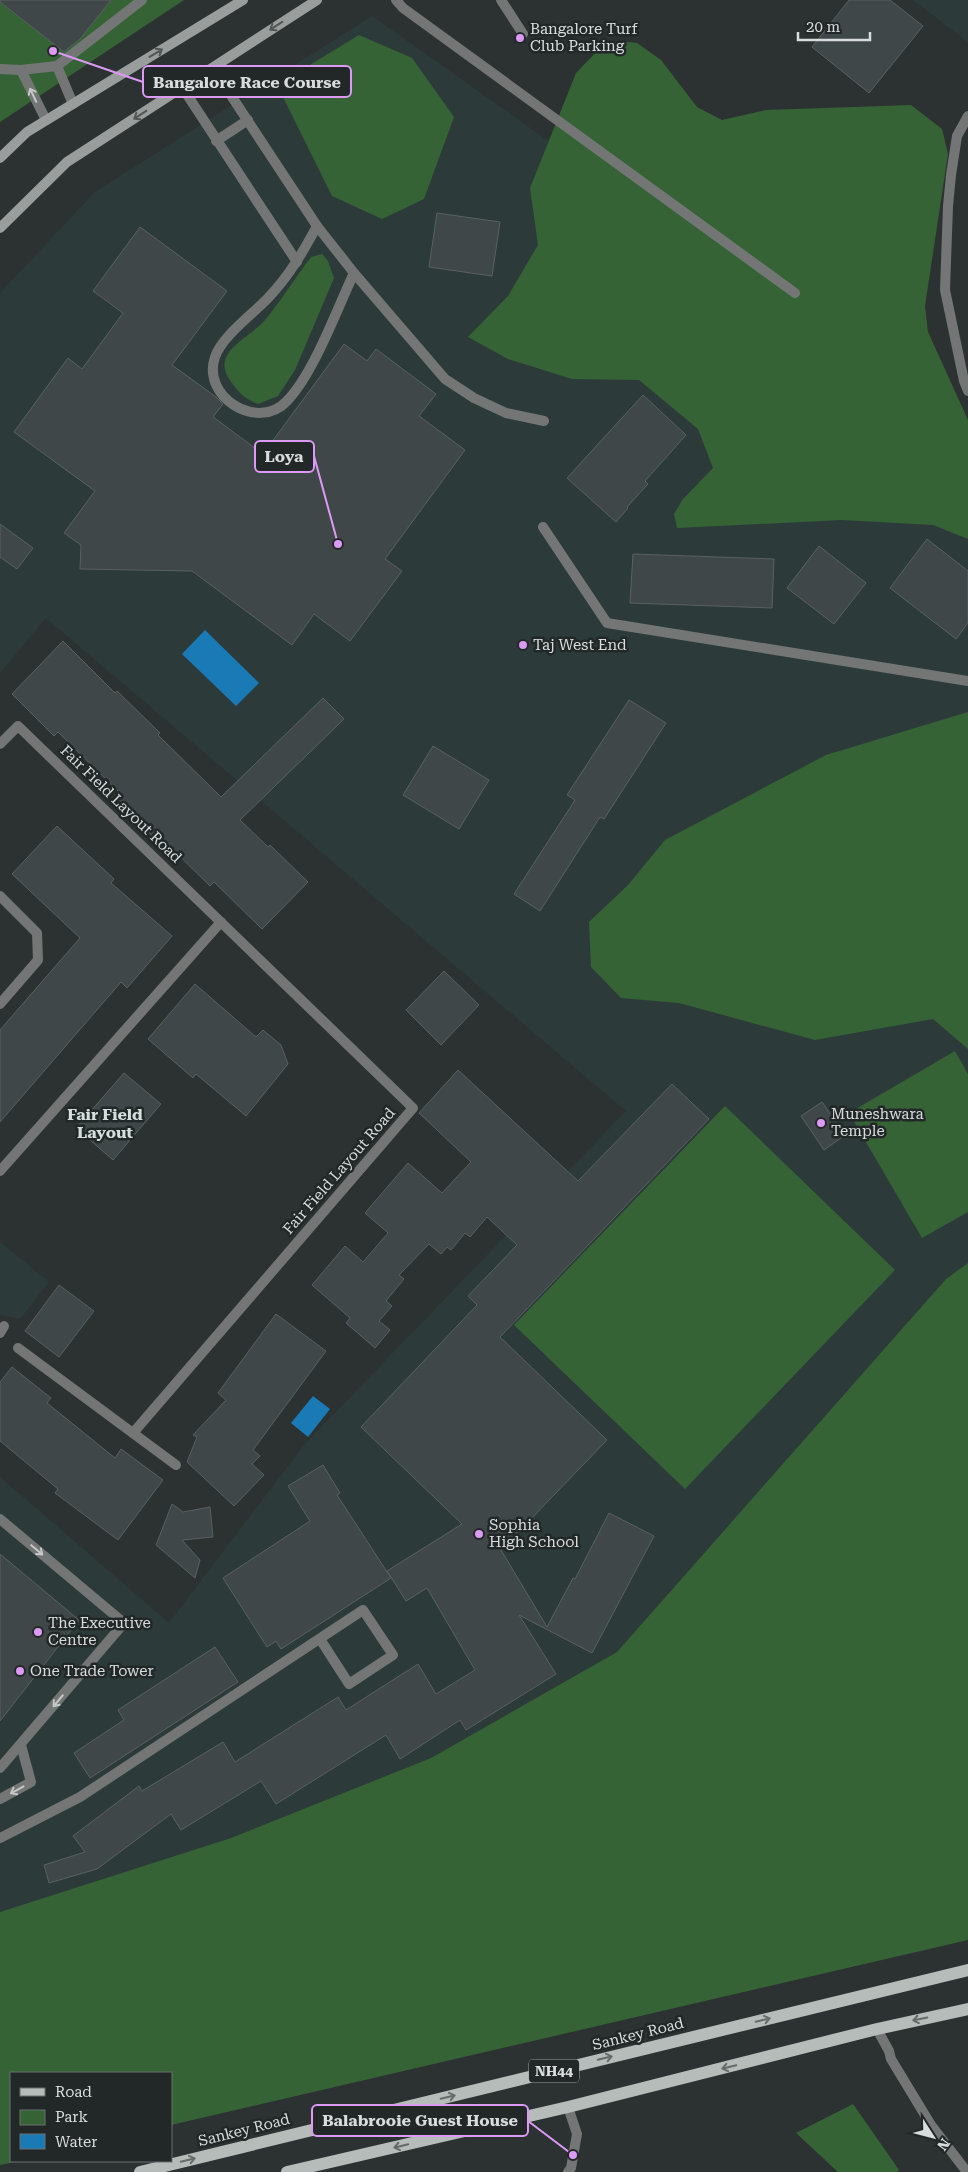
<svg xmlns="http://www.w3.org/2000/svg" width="968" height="2172" viewBox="0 0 968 2172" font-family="'Roboto Serif',serif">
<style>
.built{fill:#2c3b3a}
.green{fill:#366336}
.water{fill:#197ab6}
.building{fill:#404749;stroke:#5a6062}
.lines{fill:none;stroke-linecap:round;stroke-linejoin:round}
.lane{stroke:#737675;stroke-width:10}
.street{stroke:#737675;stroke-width:10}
.secondary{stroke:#999d9b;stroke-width:10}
.primary{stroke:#b6bcb9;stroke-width:12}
.oneway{stroke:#525756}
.oneway2{stroke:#c4c8c7}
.oneway3{stroke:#656b69}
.poi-dot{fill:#dc99f5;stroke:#222828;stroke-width:2}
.labels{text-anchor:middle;stroke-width:5;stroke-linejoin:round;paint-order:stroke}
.shield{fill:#222828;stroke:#a1a6a6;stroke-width:1}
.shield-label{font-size:14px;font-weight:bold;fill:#d8dcdc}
.poi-label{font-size:15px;fill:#d8dcdc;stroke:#222828;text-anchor:start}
.street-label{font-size:15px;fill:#d8dcdc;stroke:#222828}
.neighbourhood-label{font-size:16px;font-weight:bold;fill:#d5dddd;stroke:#222828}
.leader{fill:none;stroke:#dc99f5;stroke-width:2}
.callout-dot{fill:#dc99f5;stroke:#222828;stroke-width:2}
.callout{fill:#222828;stroke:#dc99f5;stroke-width:2}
.callout-label{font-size:16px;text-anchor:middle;font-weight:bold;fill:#d8dcdc}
</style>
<rect width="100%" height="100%" fill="#2c3232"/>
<g class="built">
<path d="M913,0H968V42Z"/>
<path d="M372,16L968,438V1263L946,1279L617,1652L431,1758L231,1838L0,1912V1477L169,1623L304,1445L626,1111L46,618L0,673V293L95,192Z"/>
<path d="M0,1242L49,1282L20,1319L0,1315Z"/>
</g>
<g class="green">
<path d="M0,0H184L0,122Z"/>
<path d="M359,35L412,58L454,117L424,199L382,219L332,196L277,85Z"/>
<path d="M619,41L637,43L661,60L697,107L722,120L766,110L911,105L942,129L948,154L925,306L928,332L968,420V539L933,525L842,520L677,528L674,514L683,499L713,468L698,429L639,380L572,379L508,359L468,337L508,296L538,245L530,188L576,73L602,46Z"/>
<path d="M322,254L328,261L334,278L295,370L278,396L258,404C244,398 241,395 232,383C208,352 248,340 265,320C281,301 295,278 311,257Z"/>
<path d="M968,712V1049L933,1019L815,1040L679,1003L621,998L591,967L589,922L628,885L665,840L826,755Z"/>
<path d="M955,1051L968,1074V1212L922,1238L849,1113Z"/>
<path d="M725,1106L895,1270L685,1489L514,1325Z"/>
<path d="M968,1263V1940L171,2125V2073H11V2161H20L0,2165V1912L231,1838L431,1758L617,1652L946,1279Z"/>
<path d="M853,2104L899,2170L897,2172H838L796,2133Z"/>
</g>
<g class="water">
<path d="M205,630L259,683L236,706L182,654Z"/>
<path d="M313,1396L330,1409L308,1437L291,1423Z"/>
</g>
<g class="building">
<path d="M0,0H111L80,39L64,52L0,2Z"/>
<path d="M849,0H890L923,26L869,93L812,47Z"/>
<path d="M437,213L500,222L492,276L429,267Z"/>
<path d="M140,227L227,291L172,365L216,397L223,404L213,417L263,454L344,344L367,361L376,349L436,394L419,416L465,450L385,559L402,571L350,641L314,614L292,645L192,571L80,569L81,545L64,533L95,491L14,432L68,358L82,369L123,313L93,291Z"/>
<path d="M643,395L686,435L645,481L648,484L627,507L628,508L616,522L567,478Z"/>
<path d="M0,524L33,548L17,569L0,557Z"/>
<path d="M927,539L968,571V623L956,639L890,588Z"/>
<path d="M819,546L866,583L834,624L787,588Z"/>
<path d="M633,554L774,559L772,608L630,603Z"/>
<path d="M63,641L115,693L117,691L160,733L158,735L221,797L323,698L344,719L240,820L268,847L270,845L308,882L262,929L214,882L210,886L158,835L155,839L113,798L119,792L58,732L54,736L12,694Z"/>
<path d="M629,700L666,723L604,819L600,817L540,911L514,894L575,800L567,795Z"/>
<path d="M433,746L489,780L459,829L403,795Z"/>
<path d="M57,826L114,879L111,883L172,936L127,988L121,982L0,1122V1030L80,938L12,874Z"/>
<path d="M444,971L479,1005L441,1045L406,1010Z"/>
<path d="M195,984L256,1037L263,1030L281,1045L288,1064L246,1116L196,1074L193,1078L148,1039Z"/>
<path d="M458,1070L578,1181L672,1084L709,1119L500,1337L607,1440L501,1550L547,1627L573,1578L575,1579L609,1513L654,1536L592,1653L519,1615L556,1674L466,1730L460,1720L400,1759L386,1735L276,1804L261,1781L181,1830L171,1814L97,1869L49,1883L44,1865L85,1852L73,1836L139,1786L142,1791L223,1742L235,1762L338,1697L346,1710L418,1664L436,1694L475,1670L427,1588L406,1601L387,1571L462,1524L361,1427L477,1305L468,1296L517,1245L487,1217L470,1237L465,1233L451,1250L447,1247L441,1254L429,1244L399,1275L404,1279L386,1301L392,1306L379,1321L390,1330L375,1348L346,1323L350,1318L312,1285L345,1246L363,1262L388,1233L365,1213L408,1163L442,1193L471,1162L419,1113Z"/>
<path d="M124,1073L161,1104L113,1160L76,1128Z"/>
<path d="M822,1102L845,1135L824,1150L801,1116Z"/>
<path d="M59,1285L94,1311L59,1357L25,1331Z"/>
<path d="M276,1314L326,1351L253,1450L260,1456L252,1464L264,1475L234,1506L187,1462L197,1437L193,1435L226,1400L218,1393Z"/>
<path d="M12,1367L51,1398L47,1403L115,1458L121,1449L163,1480L118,1540L55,1493L58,1489L0,1441V1382Z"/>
<path d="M323,1465L340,1493L337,1495L391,1578L281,1649L276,1641L267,1647L223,1578L310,1521L288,1486Z"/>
<path d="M172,1504L183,1512L210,1507L213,1537L182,1540L200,1560L195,1578L156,1545Z"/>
<path d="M0,1554L79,1620L0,1721Z"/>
<path d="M215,1647L238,1682L90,1778L74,1753L124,1720L118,1710Z"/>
</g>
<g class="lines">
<g class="lane">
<path d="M396,0L403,8L795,293"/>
<path d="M501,0L523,34"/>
<path d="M57,66L73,104"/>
<path d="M213,68L317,226L354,273L445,379L474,398L506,413L544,421"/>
<path d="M0,69L21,70L57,66L142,0"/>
<path d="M21,70L46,120"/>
<path d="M182,87L297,262"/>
<path d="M968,116L957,136L951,175L948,206L945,290L964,381L968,391"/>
<path d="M216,141L248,120"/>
<path d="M317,226C303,252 289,276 268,298C253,314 222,336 215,357C201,397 258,432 287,401C314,373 337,309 354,273"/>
<path d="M543,527L607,623L968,681"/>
<path d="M0,896L37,933L38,960L0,1004"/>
<path d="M0,1519L124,1623L0,1768"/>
<path d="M0,1799L31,1782L21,1745"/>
<path d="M0,1838L80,1797L363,1610L393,1655L349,1684L320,1639"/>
<path d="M877,2029L889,2051L891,2059L931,2125L967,2172"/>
<path d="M568,2107L577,2134L571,2168L568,2172"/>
</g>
<g class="street">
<path d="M0,744L18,726L413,1108L133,1433"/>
<path d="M0,1171L221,922"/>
<path d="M0,1333L4,1326"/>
<path d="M18,1348L176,1465"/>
</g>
<g class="secondary">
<path d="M0,158L27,132L243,0"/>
<path d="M0,228L67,162L317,0"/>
</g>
<g class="primary">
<path d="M140,2172L968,1970"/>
<path d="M287,2172L568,2107L877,2029L968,2009"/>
</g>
</g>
<defs><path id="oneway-shaft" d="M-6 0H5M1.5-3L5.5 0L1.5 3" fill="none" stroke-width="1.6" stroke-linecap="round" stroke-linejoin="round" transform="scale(1.25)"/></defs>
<g class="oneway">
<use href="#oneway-shaft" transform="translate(276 26) rotate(147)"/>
<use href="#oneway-shaft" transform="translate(156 53) rotate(-31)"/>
<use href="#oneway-shaft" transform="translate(140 115) rotate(147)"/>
</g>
<g class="oneway2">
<use href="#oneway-shaft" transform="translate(33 95) rotate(-115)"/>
<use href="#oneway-shaft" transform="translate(37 1550) rotate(40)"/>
<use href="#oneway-shaft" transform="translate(58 1701) rotate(130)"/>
<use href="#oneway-shaft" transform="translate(17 1790) rotate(151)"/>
</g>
<g class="oneway3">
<use href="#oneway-shaft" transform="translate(920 2019) rotate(168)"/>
<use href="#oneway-shaft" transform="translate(763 2020) rotate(-14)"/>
<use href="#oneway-shaft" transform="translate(605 2058) rotate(-14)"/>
<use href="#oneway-shaft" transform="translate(729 2067) rotate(166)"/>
<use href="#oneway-shaft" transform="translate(448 2097) rotate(-14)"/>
<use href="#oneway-shaft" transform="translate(401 2146) rotate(167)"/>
<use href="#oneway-shaft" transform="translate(188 2160) rotate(-14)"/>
</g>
<g class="poi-dot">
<circle cx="520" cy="38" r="5"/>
<circle cx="523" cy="645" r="5"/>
<circle cx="821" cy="1123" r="5"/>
<circle cx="479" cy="1534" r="5"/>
<circle cx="38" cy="1632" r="5"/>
<circle cx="20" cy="1671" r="5"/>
</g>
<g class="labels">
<rect class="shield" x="529" y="2059.5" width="50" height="23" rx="4"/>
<g class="shield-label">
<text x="554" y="2076">NH44</text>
</g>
<g class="poi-label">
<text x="530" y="34">Bangalore Turf<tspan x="530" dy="17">Club Parking</tspan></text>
<text x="533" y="650">Taj West End</text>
<text x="831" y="1119">Muneshwara<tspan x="831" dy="17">Temple</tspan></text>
<text x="489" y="1530">Sophia<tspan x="489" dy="17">High School</tspan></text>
<text x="48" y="1628">The Executive<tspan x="48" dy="17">Centre</tspan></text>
<text x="30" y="1676">One Trade Tower</text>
</g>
<g class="street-label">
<text transform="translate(121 804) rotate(44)" y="5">Fair Field Layout Road</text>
<text transform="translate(339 1171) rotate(-49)" y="5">Fair Field Layout Road</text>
<text transform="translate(638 2034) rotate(-14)" y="5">Sankey Road</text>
<text transform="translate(244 2130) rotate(-14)" y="5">Sankey Road</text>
</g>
<g class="neighbourhood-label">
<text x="105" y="1120">Fair Field<tspan x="105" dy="18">Layout</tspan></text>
</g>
</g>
<path class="leader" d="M53 51L143 82M338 544L314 456M573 2155L528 2121"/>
<g class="callout-dot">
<circle cx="53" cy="51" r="5"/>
<circle cx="338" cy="544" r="5"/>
<circle cx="573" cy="2155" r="5"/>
</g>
<g class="callout">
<rect x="143" y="66" width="208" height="31" rx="5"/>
<rect x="255" y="441" width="59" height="31" rx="5"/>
<rect x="312" y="2105" width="216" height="31" rx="5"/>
</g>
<g class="callout-label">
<text x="247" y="88">Bangalore Race Course</text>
<text x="284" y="462">Loya</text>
<text x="420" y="2126">Balabrooie Guest House</text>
</g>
<rect x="10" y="2072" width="162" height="90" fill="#222828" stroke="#6b7070"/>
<rect x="20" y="2088" width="25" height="8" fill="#b6bcb9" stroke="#6b7070"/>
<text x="55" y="2097" font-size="15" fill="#d8dcdc">Road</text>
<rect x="20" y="2110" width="25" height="15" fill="#366336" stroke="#6b7070"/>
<text x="55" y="2122" font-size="15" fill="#d8dcdc">Park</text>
<rect x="20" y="2134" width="25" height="15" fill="#197ab6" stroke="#6b7070"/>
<text x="55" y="2147" font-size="15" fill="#d8dcdc">Water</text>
<g transform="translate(933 2137) rotate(126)" stroke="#222828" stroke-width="4" paint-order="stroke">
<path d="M0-4L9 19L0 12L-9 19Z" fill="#d8dcdc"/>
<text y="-8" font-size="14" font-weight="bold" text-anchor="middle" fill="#d8dcdc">N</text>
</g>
<path d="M798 32v8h72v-8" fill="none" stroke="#d8dcdc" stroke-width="2.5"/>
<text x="806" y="32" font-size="15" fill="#d8dcdc" stroke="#222828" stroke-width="4" paint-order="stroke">20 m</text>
</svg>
